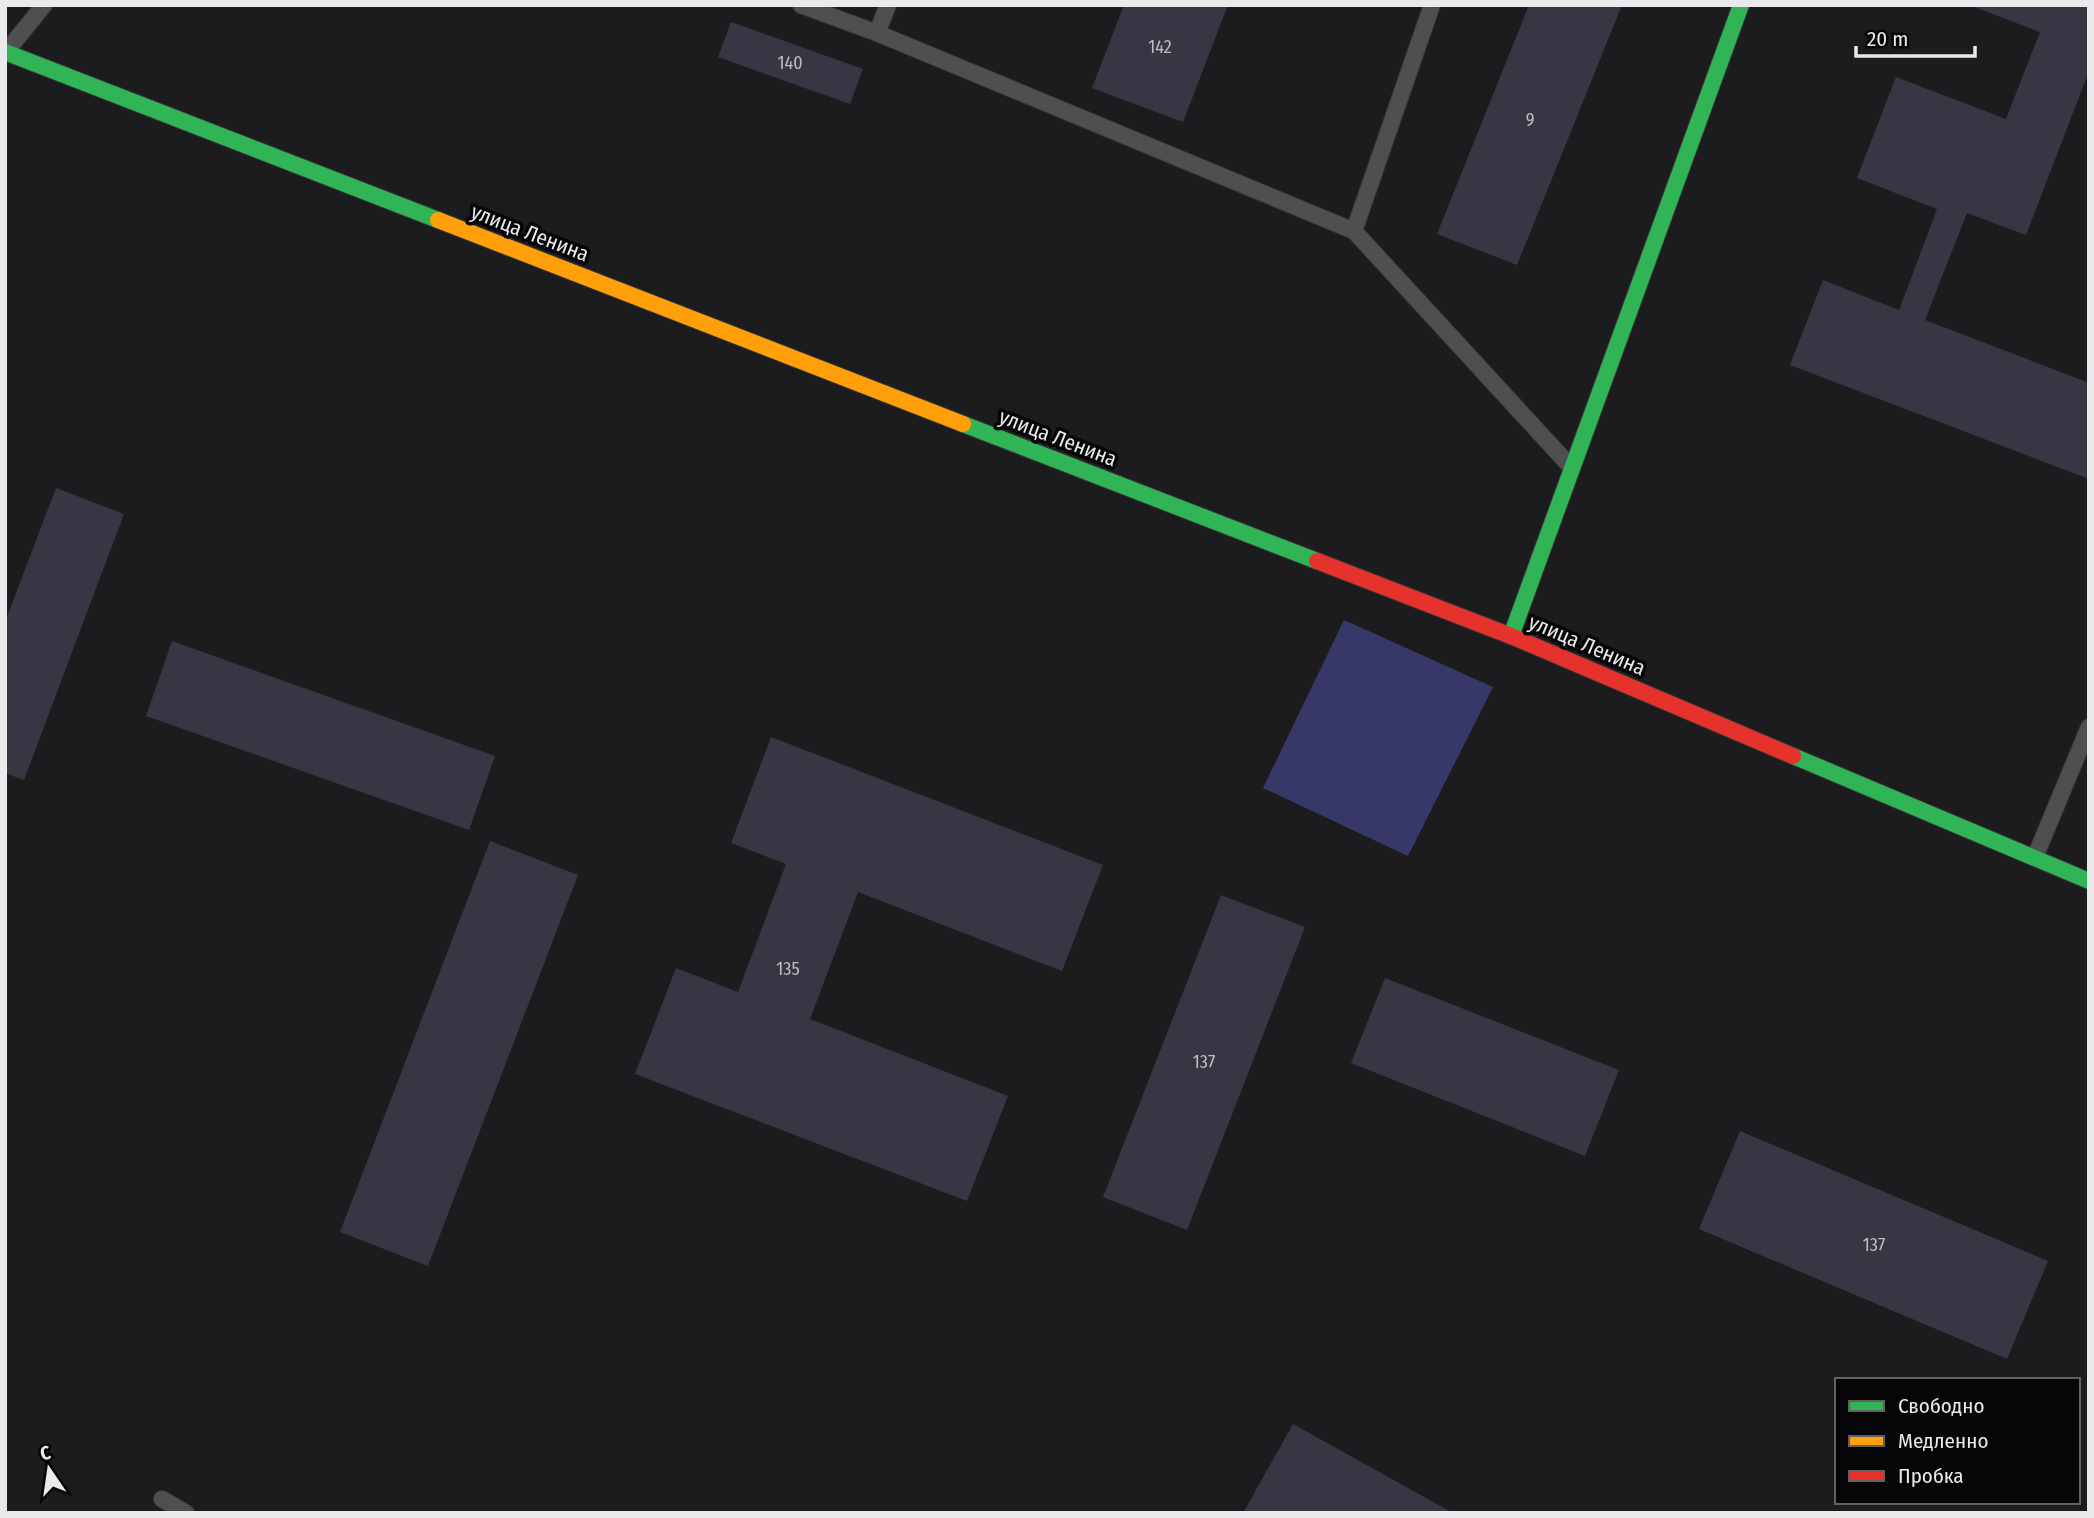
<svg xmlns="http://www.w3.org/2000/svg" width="2094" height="1518" viewBox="0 0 2094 1518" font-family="'Fira Sans Condensed',sans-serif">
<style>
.green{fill:#373868}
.building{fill:#373744}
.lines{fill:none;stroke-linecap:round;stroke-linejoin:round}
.lane-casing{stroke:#373739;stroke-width:18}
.fast-casing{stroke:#373739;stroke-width:18}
.slow-casing{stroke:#373739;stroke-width:18}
.jam-casing{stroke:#373739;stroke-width:18}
.lane{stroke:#4f4f50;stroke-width:16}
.fast{stroke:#30b455;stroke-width:16}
.slow{stroke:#ff9f0a;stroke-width:16}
.jam{stroke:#e5322d;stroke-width:16}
.labels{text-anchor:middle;stroke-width:7;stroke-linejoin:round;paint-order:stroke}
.number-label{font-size:18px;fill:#bdbdc2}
.street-label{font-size:21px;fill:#eaeaec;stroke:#060608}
</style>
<rect width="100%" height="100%" fill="#1c1c1e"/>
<path class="green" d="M1344,620L1493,687L1408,856L1263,788Z"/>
<g class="building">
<path d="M1124,5H1228L1183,122L1092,88Z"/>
<path d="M1529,5H1622L1517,265L1437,234Z"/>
<path d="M1969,5H2089V71L2026,235L1967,213L1925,320L2089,383V479L1790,365L1823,280L1899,310L1937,209L1857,178L1896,77L2006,119L2040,32Z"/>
<path d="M731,22L863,69L850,104L718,57Z"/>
<path d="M56,488L124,514L24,780L5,773V622Z"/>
<path d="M172,641L495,756L469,830L146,716Z"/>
<path d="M771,737L1103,865L1062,971L858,892L810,1019L1008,1096L967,1201L635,1074L676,968L738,992L786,864L731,843Z"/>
<path d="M490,841L578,875L428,1266L340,1232Z"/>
<path d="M1221,895L1305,927L1187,1230L1103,1197Z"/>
<path d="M1385,978L1619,1070L1585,1156L1351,1063Z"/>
<path d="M1740,1131L2048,1261L2007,1359L1699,1229Z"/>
<path d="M1293,1424L1453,1513H1243Z"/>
</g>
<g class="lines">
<g class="lane-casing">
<g id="lane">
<path d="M801,5L877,33L1354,231L1570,466"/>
<path d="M877,33L888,5"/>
<path d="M6,52L44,5"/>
<path d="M1354,231L1432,5"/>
<path d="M2035,857L2089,727"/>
<path d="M162,1499L186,1513"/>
</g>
</g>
<g class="fast-casing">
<g id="fast">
<path d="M5,52L438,220"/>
<path d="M963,424L1317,561"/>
<path d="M1511,636L1741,5"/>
<path d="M1793,756L2089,881"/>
</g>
</g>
<g class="slow-casing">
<path id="slow" d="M438,220L963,424"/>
</g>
<g class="jam-casing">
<path id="jam" d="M1317,561L1511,636L1793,756"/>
</g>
<use href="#lane" class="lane"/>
<use href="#fast" class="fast"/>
<use href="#slow" class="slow"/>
<use href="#jam" class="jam"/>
</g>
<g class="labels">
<g class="number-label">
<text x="1160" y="53">142</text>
<text x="790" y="69">140</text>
<text x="1530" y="126">9</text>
<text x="788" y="975">135</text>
<text x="1204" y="1068">137</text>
<text x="1874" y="1251">137</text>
</g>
<g class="street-label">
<text transform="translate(530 233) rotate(21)" y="7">улица Ленина</text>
<text transform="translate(1058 438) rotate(21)" y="7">улица Ленина</text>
<text transform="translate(1587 645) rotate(23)" y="7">улица Ленина</text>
</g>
</g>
<rect width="2094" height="1518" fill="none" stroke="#eaeaec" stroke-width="14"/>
<rect x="1835" y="1378" width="245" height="126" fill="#060608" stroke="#616163" stroke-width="2"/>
<rect x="1849" y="1401" width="35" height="10" fill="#30b455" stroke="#616163" stroke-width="2"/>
<text x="1898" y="1413" font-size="21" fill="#eaeaec">Свободно</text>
<rect x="1849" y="1436" width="35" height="10" fill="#ff9f0a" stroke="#616163" stroke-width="2"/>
<text x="1898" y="1448" font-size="21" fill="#eaeaec">Медленно</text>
<rect x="1849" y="1471" width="35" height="10" fill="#e5322d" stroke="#616163" stroke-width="2"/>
<text x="1898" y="1483" font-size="21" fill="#eaeaec">Пробка</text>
<g transform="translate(49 1469) rotate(347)" stroke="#060608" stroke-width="5" paint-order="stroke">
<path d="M0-5L12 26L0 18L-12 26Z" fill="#eaeaec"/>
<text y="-10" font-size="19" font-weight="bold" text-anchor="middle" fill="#eaeaec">С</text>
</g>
<path d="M1856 46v10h119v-10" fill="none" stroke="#eaeaec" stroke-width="3.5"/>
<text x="1867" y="46" font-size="21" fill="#eaeaec" stroke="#060608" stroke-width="5" paint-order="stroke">20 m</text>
</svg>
